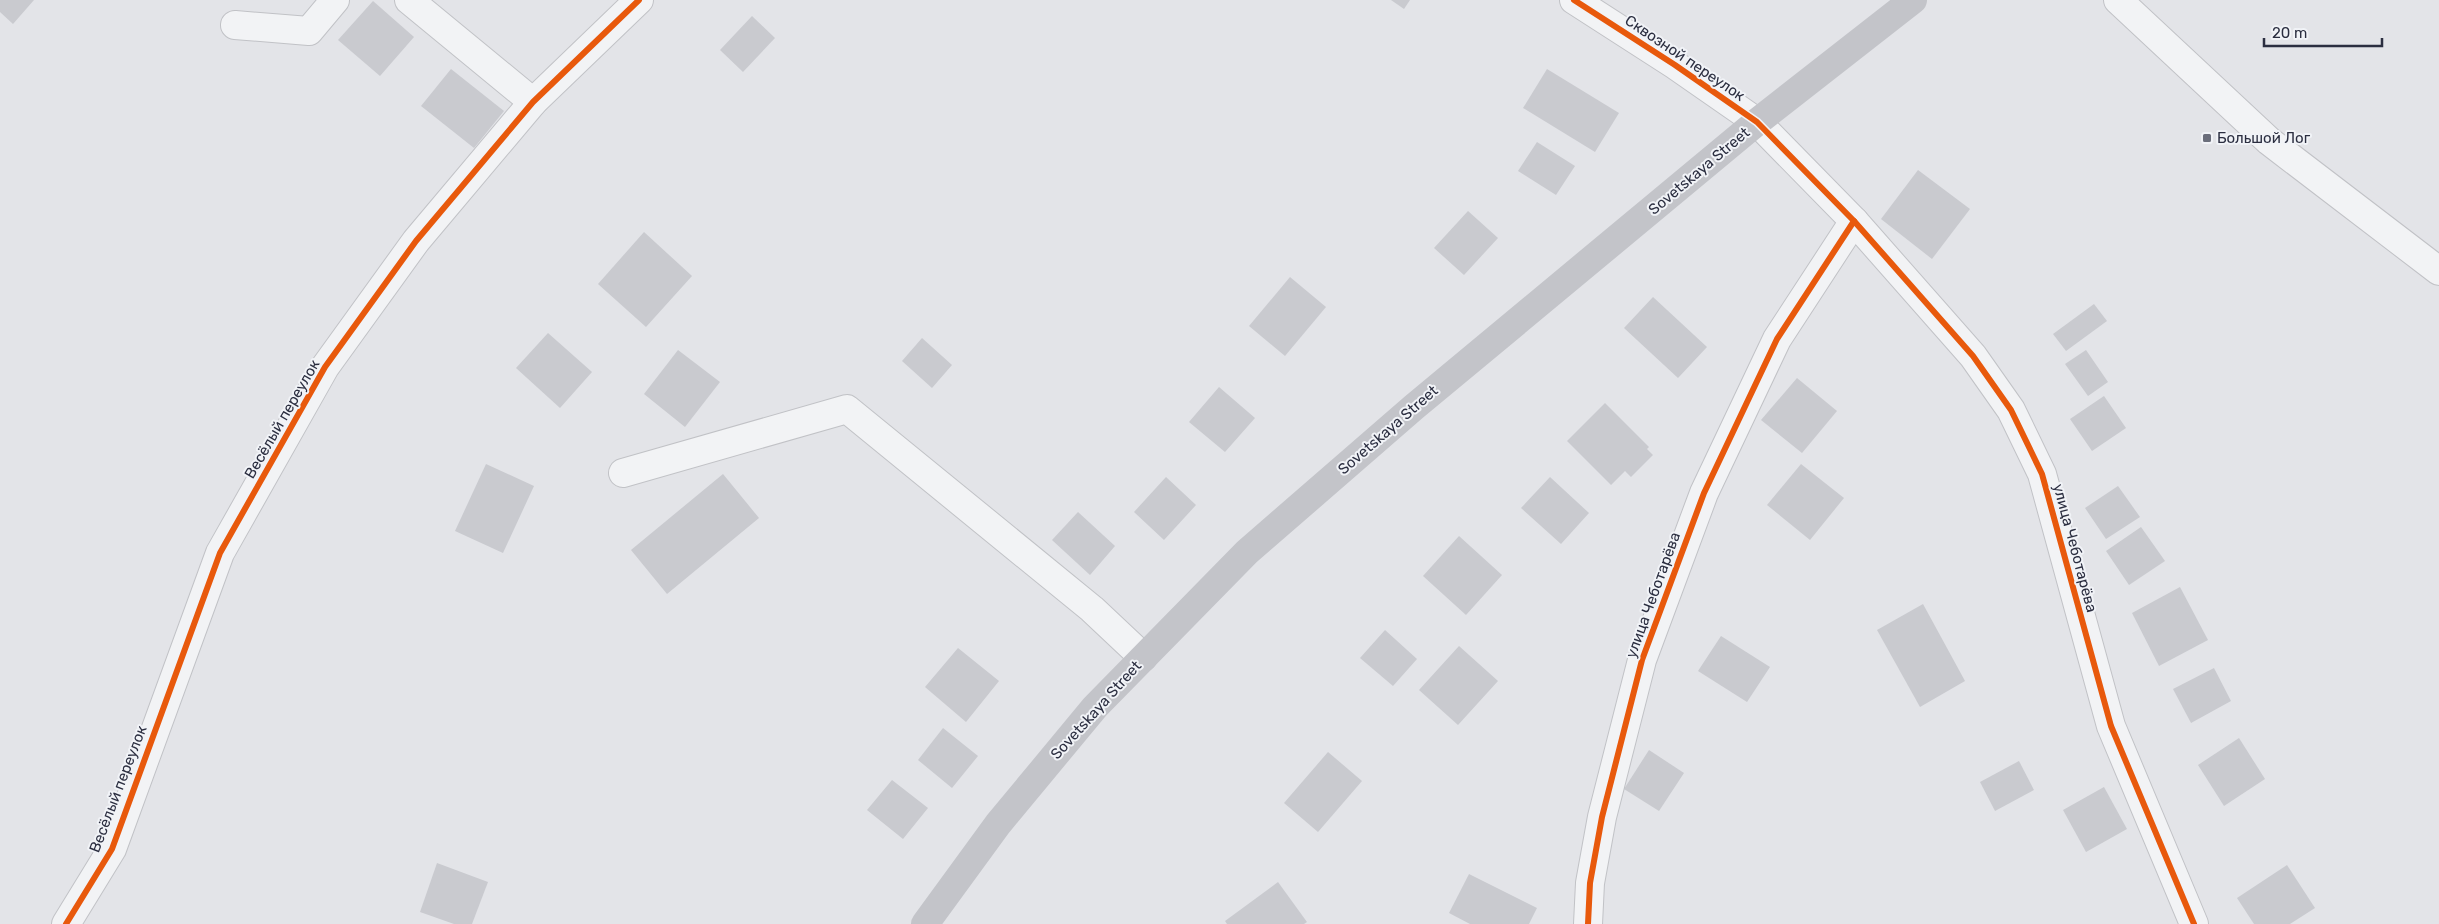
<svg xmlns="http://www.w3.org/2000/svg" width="2439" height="924" viewBox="0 0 2439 924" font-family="Rubik,sans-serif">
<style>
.building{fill:#c9cacf}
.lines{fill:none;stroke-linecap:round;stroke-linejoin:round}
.minor-casing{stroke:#c1c2c6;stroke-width:30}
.tertiary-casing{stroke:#c1c2c6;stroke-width:30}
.minor{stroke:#f2f3f5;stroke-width:28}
.tertiary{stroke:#f2f3f5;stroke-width:28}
.secondary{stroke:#c3c4c9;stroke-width:28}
.cycleway-casing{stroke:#f1f3f7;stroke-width:9}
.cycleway{stroke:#e8590c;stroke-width:6}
.poi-dot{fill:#6b6e7b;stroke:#f1f3f7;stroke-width:2}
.labels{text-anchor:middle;stroke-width:4;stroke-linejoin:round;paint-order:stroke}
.street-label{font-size:15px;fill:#2b2e40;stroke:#f1f3f7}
.poi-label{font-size:15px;fill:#2b2e40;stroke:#f1f3f7;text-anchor:start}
</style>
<rect width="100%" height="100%" fill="#e3e4e8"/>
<g class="building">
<path d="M0,0H34L13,24L0,12Z"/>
<path d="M1391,0H1410L1404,9Z"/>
<path d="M373,1L414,37L380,76L338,40Z"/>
<path d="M752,16L775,38L743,72L720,50Z"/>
<path d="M451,69L504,111L474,148L421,106Z"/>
<path d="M1547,69L1619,113L1595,152L1523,108Z"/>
<path d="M1537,142L1575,166L1556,195L1518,171Z"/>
<path d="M1918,170L1970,209L1932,259L1881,219Z"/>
<path d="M1468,211L1498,238L1464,275L1434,248Z"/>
<path d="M644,232L692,276L646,327L598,284Z"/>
<path d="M1290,277L1326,307L1285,356L1249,326Z"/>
<path d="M1653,297L1707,347L1678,378L1624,328Z"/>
<path d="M2094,304L2107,321L2066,351L2053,334Z"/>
<path d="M548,333L592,372L560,408L516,368Z"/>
<path d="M922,338L952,365L932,388L902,361Z"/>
<path d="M678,350L720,382L685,427L644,394Z"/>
<path d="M2086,350L2108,382L2088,396L2065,364Z"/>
<path d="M1797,378L1837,411L1802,453L1761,420Z"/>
<path d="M1219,387L1255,418L1225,452L1189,422Z"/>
<path d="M2104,396L2126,428L2092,451L2070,419Z"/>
<path d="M1605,403L1649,447L1647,449L1653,455L1631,477L1625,471L1611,485L1567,441Z"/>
<path d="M486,464L534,486L503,553L455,531Z"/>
<path d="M1801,464L1844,498L1810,540L1767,505Z"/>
<path d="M723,474L759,518L667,594L631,550Z"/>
<path d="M1166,477L1196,505L1164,540L1134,512Z"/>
<path d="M1550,477L1589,513L1561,544L1521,508Z"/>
<path d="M2118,486L2140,517L2106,539L2085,508Z"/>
<path d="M1078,512L1115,546L1090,575L1052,540Z"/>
<path d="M2141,527L2165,561L2129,585L2106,551Z"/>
<path d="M1459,536L1502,575L1466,615L1423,576Z"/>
<path d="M2180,587L2208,640L2159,666L2132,613Z"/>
<path d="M1923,604L1965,681L1920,707L1877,630Z"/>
<path d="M1385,630L1417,659L1393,686L1360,658Z"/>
<path d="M1721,636L1770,667L1747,702L1698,671Z"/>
<path d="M1459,646L1498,681L1458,725L1419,690Z"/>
<path d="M958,648L999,681L966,722L925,687Z"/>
<path d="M2214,668L2231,701L2191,723L2173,689Z"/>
<path d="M943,728L978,756L952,788L918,760Z"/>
<path d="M2239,738L2265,779L2224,806L2198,765Z"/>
<path d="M1649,750L1684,773L1659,811L1624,789Z"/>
<path d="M1328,752L1362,781L1318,832L1284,803Z"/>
<path d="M2019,761L2034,790L1995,811L1980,782Z"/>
<path d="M892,780L928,808L903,839L867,810Z"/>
<path d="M2104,787L2127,829L2086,852L2063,810Z"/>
<path d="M437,863L488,882L472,924H454L420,912Z"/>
<path d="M2287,865L2315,908L2290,924H2254L2237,898Z"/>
<path d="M1469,874L1537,908L1529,924H1470L1449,913Z"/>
<path d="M1278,882L1307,922L1304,924H1227L1225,921Z"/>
</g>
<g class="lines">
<g class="minor-casing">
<g id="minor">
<path d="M409,0L533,102"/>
<path d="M1574,0L1675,65L1757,122L1854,221L1973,356L2011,410L2042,474L2111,726L2194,924"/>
<path d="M235,25L309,31L335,0"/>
<path d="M623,473L847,409L1092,609L1143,657"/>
<path d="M66,924L112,849L220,553L325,367L416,241L533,102L639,0"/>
<path d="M1588,924L1590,883L1602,817L1642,660L1704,493L1777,339L1854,221"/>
</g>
</g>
<g class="tertiary-casing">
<path id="tertiary" d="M2118,0L2269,141L2439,271"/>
</g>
<use href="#minor" class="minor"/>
<use href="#tertiary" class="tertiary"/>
<path class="secondary" d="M925,924L998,824L1095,707L1247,552L1414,407L1757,122L1913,0"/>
<g class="cycleway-casing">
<g id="cycleway">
<path d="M1574,0L1675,65L1757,122L1854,221L1973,356L2011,410L2042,474L2111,726L2194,924"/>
<path d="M66,924L112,849L220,553L325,367L416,241L533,102L639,0"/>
<path d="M1588,924L1590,883L1602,817L1642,660L1704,493L1777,339L1854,221"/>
</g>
</g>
<use href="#cycleway" class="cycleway"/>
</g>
<rect class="poi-dot" x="2202" y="133" width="10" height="10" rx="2.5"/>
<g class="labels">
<g class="street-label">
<text transform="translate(1685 58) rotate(34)" y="5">Сквозной переулок</text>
<text transform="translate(1699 171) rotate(-40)" y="5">Sovetskaya Street</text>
<text transform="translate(282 419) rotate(-60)" y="5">Весёлый переулок</text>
<text transform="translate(1388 430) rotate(-41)" y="5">Sovetskaya Street</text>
<text transform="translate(2075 548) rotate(75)" y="5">улица Чеботарёва</text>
<text transform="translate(1653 595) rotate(-70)" y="5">улица Чеботарёва</text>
<text transform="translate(1096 710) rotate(-48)" y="5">Sovetskaya Street</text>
<text transform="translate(118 789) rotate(-69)" y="5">Весёлый переулок</text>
</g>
<g class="poi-label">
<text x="2217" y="143">Большой Лог</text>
</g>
</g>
<path d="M2264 38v8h118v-8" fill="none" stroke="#2b2e40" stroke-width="2.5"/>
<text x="2272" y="38" font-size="15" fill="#2b2e40" stroke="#f1f3f7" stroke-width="4" paint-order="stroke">20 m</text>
</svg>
